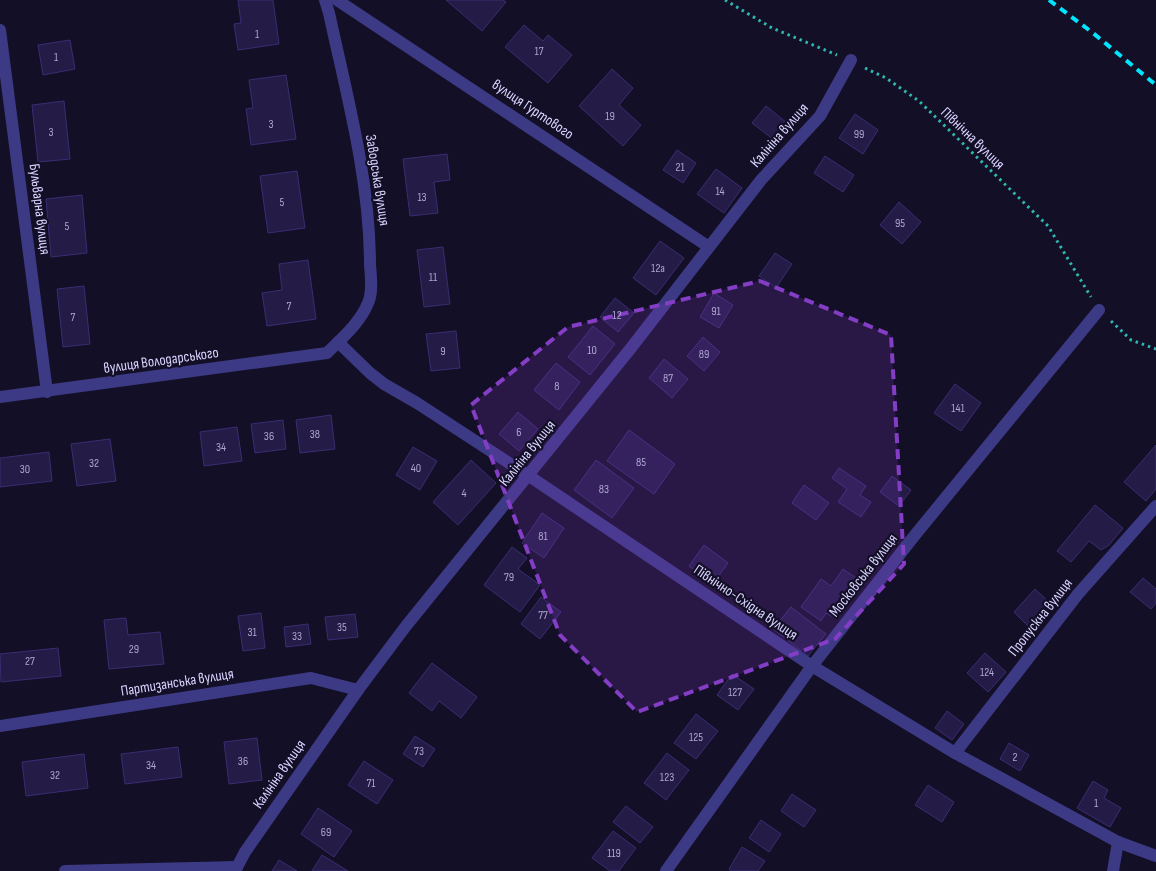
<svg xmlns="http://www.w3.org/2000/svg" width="1156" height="871" viewBox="0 0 1156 871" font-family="'Sofia Sans Condensed',sans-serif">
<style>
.building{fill:#241b47;stroke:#3b2d73}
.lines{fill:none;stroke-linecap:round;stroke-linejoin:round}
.path{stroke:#2fb8b0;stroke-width:3;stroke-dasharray:2.5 4;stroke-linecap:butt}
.minor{stroke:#3d3a85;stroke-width:12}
.rail{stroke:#00e5ff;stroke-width:4;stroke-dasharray:8 6;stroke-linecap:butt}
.marked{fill:#843dc5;fill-opacity:0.2;stroke:#843dc5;stroke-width:4;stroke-dasharray:10 6;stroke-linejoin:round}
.labels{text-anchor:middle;stroke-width:4.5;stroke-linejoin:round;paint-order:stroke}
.number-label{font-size:12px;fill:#aca6d1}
.street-label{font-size:15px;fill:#d9d4ff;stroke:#130f26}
</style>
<rect width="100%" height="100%" fill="#130f26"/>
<g class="building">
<path d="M238,0H273L279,44L238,50L234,24L241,23Z"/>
<path d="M446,0H503L506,2L482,31Z"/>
<path d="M524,25L543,41L548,35L572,55L548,83L505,47Z"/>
<path d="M70,40L75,69L43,75L38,45Z"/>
<path d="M612,69L633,88L619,105L641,125L623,146L579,106Z"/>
<path d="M286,75L296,139L251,145L246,109L253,108L249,80Z"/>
<path d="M64,101L70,159L38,162L32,105Z"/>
<path d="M766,106L792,127L778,143L752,123Z"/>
<path d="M855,114L878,130L863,154L839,138Z"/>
<path d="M677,150L696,163L683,183L663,170Z"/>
<path d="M447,154L450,180L434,182L438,213L410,216L403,159Z"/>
<path d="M825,156L854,175L843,192L814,173Z"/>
<path d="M716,169L742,188L724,213L697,194Z"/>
<path d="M297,171L305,228L268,233L260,176Z"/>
<path d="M82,195L87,253L51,257L46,199Z"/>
<path d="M899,202L921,222L902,244L880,225Z"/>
<path d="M660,241L684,258L656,295L633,278Z"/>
<path d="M443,247L450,304L424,307L417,250Z"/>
<path d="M775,253L792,264L776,288L759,276Z"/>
<path d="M308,260L316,319L267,326L262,293L282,290L279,264Z"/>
<path d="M84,286L90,344L63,347L57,289Z"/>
<path d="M714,293L733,305L719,328L700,317Z"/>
<path d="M615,298L634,313L618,332L600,317Z"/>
<path d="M593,326L615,344L590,375L568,357Z"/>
<path d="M456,331L460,368L431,371L426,334Z"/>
<path d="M703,337L720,352L704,371L687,356Z"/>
<path d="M664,359L688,379L672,398L649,378Z"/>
<path d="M556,363L580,382L559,410L534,390Z"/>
<path d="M955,384L981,403L961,431L934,413Z"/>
<path d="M518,412L538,429L519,451L499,434Z"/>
<path d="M331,415L335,449L300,453L296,420Z"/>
<path d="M283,420L286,449L255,453L251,424Z"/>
<path d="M237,427L242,461L204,466L200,432Z"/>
<path d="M629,430L675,464L654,494L607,461Z"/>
<path d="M110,439L116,481L77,486L71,444Z"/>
<path d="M1156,445V489L1146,501L1124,482Z"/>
<path d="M413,447L437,461L420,490L396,475Z"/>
<path d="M49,452L52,481L0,487V458Z"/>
<path d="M471,460L496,483L458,525L433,502Z"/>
<path d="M596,460L634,488L612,518L574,490Z"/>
<path d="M839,468L866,486L860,495L871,502L861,517L838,502L847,489L832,478Z"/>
<path d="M892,476L911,490L899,506L880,492Z"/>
<path d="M804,485L829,503L816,520L792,503Z"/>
<path d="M1095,505L1123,528L1109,545L1101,550L1089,541L1071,562L1057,551Z"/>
<path d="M542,513L564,528L544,558L522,543Z"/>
<path d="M704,545L728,563L713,584L689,566Z"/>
<path d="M512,547L527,558L518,569L540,585L520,612L484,585Z"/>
<path d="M843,569L859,580L833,617L826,613L821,621L801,607L821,579L831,586Z"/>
<path d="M1143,578L1156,589V603L1151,609L1130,592Z"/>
<path d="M1035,589L1053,606L1031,629L1014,612Z"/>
<path d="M541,597L561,612L540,639L521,624Z"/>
<path d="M791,607L826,634L808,656L773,629Z"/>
<path d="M261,613L265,648L243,651L238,616Z"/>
<path d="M355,614L358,637L328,640L325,617Z"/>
<path d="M126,618L128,635L160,632L164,664L109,669L104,620Z"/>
<path d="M308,624L311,644L286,647L284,627Z"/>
<path d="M58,648L61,676L1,682L0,654Z"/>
<path d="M985,653L1006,672L988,692L967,673Z"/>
<path d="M432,663L477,697L461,718L439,701L432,711L409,693Z"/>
<path d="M732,674L754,689L738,710L717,695Z"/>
<path d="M947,711L964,724L952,740L935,728Z"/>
<path d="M696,714L718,731L696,759L674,743Z"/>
<path d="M415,736L435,749L423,767L403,754Z"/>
<path d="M257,738L262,780L229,784L224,742Z"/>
<path d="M1009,743L1029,755L1020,771L1000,759Z"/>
<path d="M178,747L182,777L125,784L121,754Z"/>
<path d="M667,753L689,770L666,800L644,783Z"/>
<path d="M84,754L88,788L26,796L22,762Z"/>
<path d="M364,761L393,780L377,804L348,785Z"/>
<path d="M1093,781L1108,790L1104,798L1121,808L1110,827L1077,808Z"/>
<path d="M928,785L954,802L942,822L915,805Z"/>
<path d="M792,794L816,810L804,827L781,811Z"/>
<path d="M626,806L653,827L640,843L613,822Z"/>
<path d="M318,808L352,831L334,857L301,834Z"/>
<path d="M761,820L781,834L769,852L749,838Z"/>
<path d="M613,831L636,848L619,871H610L592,858Z"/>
<path d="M742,847L765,861L758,871H731L729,869Z"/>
<path d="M322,855L348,871H312Z"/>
<path d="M279,860L297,871H272Z"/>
</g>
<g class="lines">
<g class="path">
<path d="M725,0L772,28L837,55"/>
<path d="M865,68L886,78L919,101L1048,226L1091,297"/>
<path d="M1111,321L1131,340L1156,349"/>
</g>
<g class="minor">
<path d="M337,0L709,247"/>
<path d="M0,30L47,392"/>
<path d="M338,342L370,373L384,384L417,403L529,476L812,666L955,753L1118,842L1156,856"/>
<path d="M0,397L327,353C342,338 360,323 368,303C373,293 371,277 370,265C370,180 347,96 329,13L325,0"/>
<path d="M0,726L311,678L358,690"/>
<path d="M955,753L1078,594L1156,506"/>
<path d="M65,871L237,867"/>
<path d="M235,871L245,852L358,690L406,626L631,348L761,180L820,116L851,60"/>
<path d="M666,871L812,666L915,535L1099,310"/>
<path d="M1113,871L1118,842"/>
</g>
<path class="rail" d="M1049,0L1093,33L1156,85"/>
</g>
<path class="marked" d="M760,281L891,335L904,564L835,639L637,712L560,635L471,405L568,327Z"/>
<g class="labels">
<g class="number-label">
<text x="257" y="38">1</text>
<text x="539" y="55">17</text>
<text x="56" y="61">1</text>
<text x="610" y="120">19</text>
<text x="271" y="128">3</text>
<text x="51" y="136">3</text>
<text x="859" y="138">99</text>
<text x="680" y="171">21</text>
<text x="720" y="195">14</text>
<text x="422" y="201">13</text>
<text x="282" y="206">5</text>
<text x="900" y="227">95</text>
<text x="67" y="230">5</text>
<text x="658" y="272">12а</text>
<text x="433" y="281">11</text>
<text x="289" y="310">7</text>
<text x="716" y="315">91</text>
<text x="617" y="319">12</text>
<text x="73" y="321">7</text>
<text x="592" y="354">10</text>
<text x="443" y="355">9</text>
<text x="704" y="358">89</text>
<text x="668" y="382">87</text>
<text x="557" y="390">8</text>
<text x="958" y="412">141</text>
<text x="519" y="436">6</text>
<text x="315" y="438">38</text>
<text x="269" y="440">36</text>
<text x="221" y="451">34</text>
<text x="641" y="466">85</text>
<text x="94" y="467">32</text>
<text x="416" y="472">40</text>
<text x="25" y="473">30</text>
<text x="604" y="493">83</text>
<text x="464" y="497">4</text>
<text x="543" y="540">81</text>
<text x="509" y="581">79</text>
<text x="543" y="619">77</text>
<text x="342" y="631">35</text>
<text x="252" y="636">31</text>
<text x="297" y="640">33</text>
<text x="134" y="653">29</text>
<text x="30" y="665">27</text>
<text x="987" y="676">124</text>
<text x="735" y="696">127</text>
<text x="696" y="741">125</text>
<text x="419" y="755">73</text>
<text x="1015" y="761">2</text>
<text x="243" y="765">36</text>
<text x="151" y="769">34</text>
<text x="55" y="779">32</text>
<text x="667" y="781">123</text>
<text x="371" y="787">71</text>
<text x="1096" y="807">1</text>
<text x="326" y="836">69</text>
<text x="614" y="857">119</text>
</g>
<g class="street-label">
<text transform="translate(533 109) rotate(34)" y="5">вулиця Гуртового</text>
<text transform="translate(779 135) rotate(-49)" y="5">Калініна вулиця</text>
<text transform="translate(973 138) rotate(44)" y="5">Північна вулиця</text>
<text transform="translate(378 180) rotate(81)" y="5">Заводська вулиця</text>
<text transform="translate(40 209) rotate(83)" y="5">Бульварна вулиця</text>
<text transform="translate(161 360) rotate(-8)" y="5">вулиця Володарського</text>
<text transform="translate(527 453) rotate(-51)" y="5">Калініна вулиця</text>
<text transform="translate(863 575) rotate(-52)" y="5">Московська вулиця</text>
<text transform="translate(746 602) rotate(34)" y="5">Північно-Східна вулиця</text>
<text transform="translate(1040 617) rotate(-52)" y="5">Пропускна вулиця</text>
<text transform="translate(177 682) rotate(-9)" y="5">Партизанська вулиця</text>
<text transform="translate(279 774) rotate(-55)" y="5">Калініна вулиця</text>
</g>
</g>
</svg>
